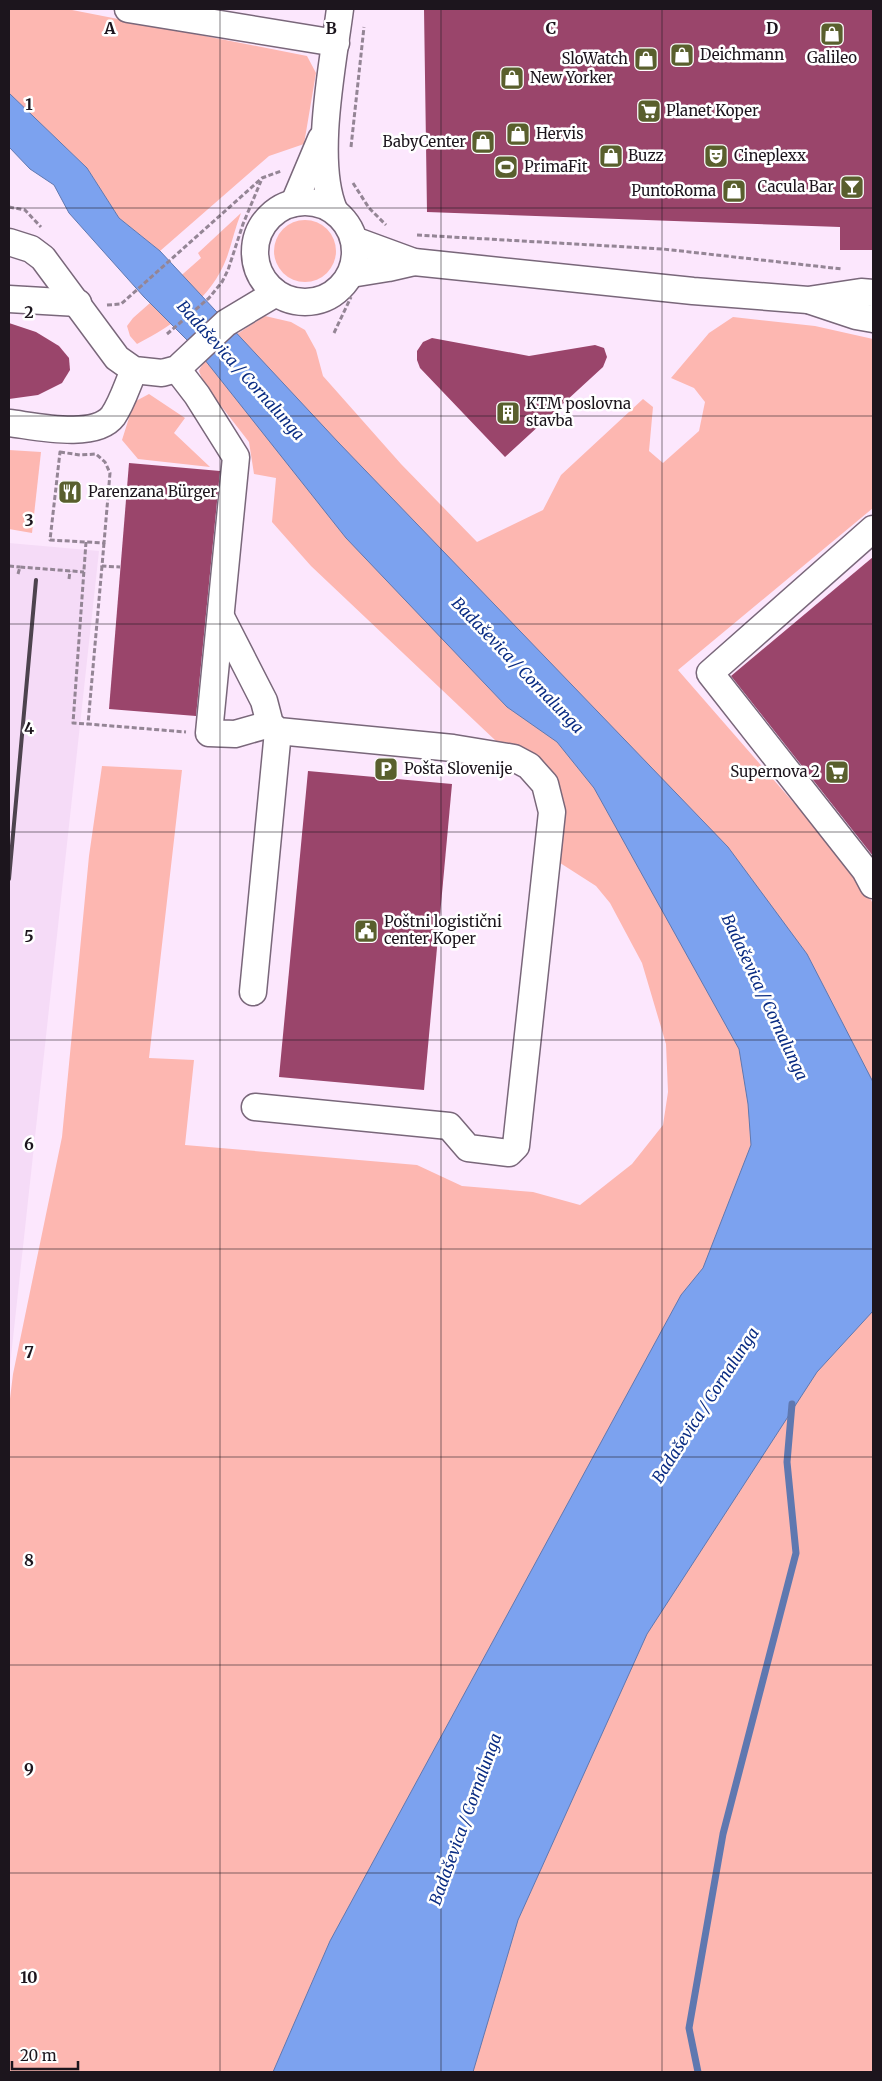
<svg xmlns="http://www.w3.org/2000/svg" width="882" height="2081" viewBox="0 0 882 2081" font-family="Merriweather,serif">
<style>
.built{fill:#f5dbf7}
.green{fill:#fdb7b1}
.water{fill:#7ca2ef;stroke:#5f78b0}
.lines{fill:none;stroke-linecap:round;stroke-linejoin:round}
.stream{stroke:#5f78b0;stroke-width:7}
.building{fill:#9a456b}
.minor-casing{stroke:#79677a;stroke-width:29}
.path{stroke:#948595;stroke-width:3;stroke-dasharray:5 2.5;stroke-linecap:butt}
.minor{stroke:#fff;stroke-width:26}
.rail{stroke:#4d434e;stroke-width:4}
.grid{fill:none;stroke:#1c151d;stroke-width:1;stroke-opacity:0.55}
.labels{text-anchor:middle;stroke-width:5;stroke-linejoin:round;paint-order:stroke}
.poi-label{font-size:15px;fill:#1c151d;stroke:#fff;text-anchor:start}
.water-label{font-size:16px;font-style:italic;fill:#0a2c83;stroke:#fff}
.grid-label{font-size:16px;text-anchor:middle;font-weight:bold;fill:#1c151d;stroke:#fff;stroke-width:5;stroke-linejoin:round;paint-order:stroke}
</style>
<rect width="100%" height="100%" fill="#fce7fd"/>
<path class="built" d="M9,543L99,551L9,1375Z"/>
<g class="green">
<path d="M9,9H67L307,56L316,73L304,144L269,156L160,251L119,218L87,168L9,93Z"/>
<path d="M241,213C235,228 232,243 227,257C212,298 174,325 137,344L130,336L127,326L133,318L201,258L198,253Z"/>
<circle cx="305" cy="251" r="31"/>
<path d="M265,316L291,322L305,330L316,350L323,376L401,464L477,542L543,510L561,475L643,399L653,407L649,451L663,463L699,431L705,402L694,388L671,378L709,333L733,317L815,326L873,339V508L678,670L861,880L873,904V2072H9V1407L13,1374L62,1137L89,856L102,766L182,770L149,1058L194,1060L185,1145L417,1165L462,1186L533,1192L580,1205L632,1164L663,1125L668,1092L666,1044L642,963L610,903L596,886L557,861L547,767L496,741L311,566L272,522L276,478L254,474L249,442L204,384L199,371C207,351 247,328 265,316Z"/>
<path d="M149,394L185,418L174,433L210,467L138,459L122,440L134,402Z"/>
<path d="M9,450L41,452L32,533L9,529Z"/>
</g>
<path class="water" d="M9,93L87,168L119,218L160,251L338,442L728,847L807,954L873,1082V1311L817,1372L647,1634L518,1920L473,2072H273L330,1941L681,1295L703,1268L751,1145L748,1104L739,1049L594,788L557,742L507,707L346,538L197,350L144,297L69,213L54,185L30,169L9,147Z"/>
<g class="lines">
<path class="stream" d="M698,2072L689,2028L723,1834L796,1553L787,1462L792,1404"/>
</g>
<g class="building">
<path d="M424,9H873V250H840V227L427,212Z"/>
<path d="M9,323L36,332L59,346L69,358L70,370L62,383L38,395L9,399Z"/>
<path d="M432,338L529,356L595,345L604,348L607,357L603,367L505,457L420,368L417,360V351L423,342Z"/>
<path d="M129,463L220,471L196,716L109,709Z"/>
<path d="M873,557V856L731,676Z"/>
<path d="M308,771L452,784L424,1090L279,1077Z"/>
</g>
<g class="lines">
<g class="minor-casing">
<g id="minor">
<path d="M128,9L336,43"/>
<circle cx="305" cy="252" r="50"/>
<path d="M294,203L321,139"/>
<path d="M334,210C313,160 333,64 340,9"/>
<path d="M354,240L414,262L693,291L808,300L861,292L873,293"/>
<path d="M9,242L31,249L43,258L117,358L134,370L162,373L177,369L226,323L276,293"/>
<path d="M351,274L388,268L414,262"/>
<path d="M9,299L78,303"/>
<path d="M811,301L856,316L873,319"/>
<path d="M177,369L197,395L236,457L209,733L235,734L270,724"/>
<path d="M9,423C35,426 95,440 113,416C122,403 127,386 134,370"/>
<path d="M873,529L710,673L865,870L873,885"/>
<path d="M221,617L264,701L270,724L278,731L453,748L514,758L529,766L545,784L552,812L516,1146L509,1153L468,1148L449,1126L255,1107"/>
<path d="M253,992L278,731"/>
</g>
</g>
<g class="path">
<path d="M351,147L364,27"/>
<path d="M353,183L369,208L386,225"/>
<path d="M9,207L25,210L41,227"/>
<path d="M417,235L663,249L842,269"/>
<path d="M107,305L121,304L262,178L281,171"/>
<path d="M334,333L351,297"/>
<path d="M167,334L209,298L222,282L228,270L243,224L261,181"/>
<path d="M60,452L80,455L96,454L105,462L110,473L104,543L50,540Z"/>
<path d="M86,542L73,723L88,724"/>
<path d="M104,543L102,566L120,567"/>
<path d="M9,566L20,567"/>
<path d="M102,566L88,724L186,732"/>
<path d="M18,574L20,567L84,572"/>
<path d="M69,579L70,571"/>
</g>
<use href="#minor" class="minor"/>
<path class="rail" d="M9,879L36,580"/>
</g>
<path class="grid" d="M220,9V2072M441,9V2072M662,9V2072M9,208H873M9,416H873M9,624H873M9,832H873M9,1040H873M9,1249H873M9,1457H873M9,1665H873M9,1873H873"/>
<defs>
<g id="shop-square" transform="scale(1.25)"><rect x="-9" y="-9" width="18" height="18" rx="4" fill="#595f2d" stroke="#fff"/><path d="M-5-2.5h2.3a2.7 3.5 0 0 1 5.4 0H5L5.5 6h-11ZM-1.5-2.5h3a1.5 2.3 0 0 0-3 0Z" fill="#fff"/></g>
<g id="supermarket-square" transform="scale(1.25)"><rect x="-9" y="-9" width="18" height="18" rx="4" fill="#595f2d" stroke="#fff"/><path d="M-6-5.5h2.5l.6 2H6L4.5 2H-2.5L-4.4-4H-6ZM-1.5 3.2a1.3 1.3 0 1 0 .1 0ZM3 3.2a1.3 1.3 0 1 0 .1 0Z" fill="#fff"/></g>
<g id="theatre-square" transform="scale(1.25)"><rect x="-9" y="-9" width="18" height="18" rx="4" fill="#595f2d" stroke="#fff"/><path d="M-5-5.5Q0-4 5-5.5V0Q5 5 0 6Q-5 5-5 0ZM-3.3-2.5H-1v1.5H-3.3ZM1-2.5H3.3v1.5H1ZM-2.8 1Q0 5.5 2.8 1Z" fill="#fff"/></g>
<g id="stadium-square" transform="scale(1.25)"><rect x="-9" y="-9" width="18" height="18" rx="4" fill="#595f2d" stroke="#fff"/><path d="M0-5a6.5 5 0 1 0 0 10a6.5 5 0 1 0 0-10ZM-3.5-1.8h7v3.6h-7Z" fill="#fff"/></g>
<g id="bar-square" transform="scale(1.25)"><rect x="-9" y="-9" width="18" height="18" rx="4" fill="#595f2d" stroke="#fff"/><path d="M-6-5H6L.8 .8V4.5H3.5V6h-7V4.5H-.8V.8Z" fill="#fff"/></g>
<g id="building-square" transform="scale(1.25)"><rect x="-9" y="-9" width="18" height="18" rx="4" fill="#595f2d" stroke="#fff"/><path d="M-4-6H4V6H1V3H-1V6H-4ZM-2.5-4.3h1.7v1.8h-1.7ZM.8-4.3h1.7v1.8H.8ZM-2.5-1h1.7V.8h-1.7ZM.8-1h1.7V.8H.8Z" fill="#fff"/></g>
<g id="restaurant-square" transform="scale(1.25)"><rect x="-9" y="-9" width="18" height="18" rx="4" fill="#595f2d" stroke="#fff"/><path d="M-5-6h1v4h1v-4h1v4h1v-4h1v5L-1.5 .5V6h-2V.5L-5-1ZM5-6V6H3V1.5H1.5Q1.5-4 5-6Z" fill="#fff"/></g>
<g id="parking-square" transform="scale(1.25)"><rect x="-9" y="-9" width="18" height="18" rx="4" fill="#595f2d" stroke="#fff"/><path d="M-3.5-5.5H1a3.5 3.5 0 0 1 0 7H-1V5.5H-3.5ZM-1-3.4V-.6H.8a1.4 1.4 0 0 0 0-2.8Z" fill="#fff"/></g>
<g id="civic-square" transform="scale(1.25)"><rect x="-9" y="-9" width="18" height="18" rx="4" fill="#595f2d" stroke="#fff"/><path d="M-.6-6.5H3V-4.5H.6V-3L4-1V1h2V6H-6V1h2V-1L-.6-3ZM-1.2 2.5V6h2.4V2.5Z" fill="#fff"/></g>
</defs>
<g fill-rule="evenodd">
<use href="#shop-square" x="832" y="34"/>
<use href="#shop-square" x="682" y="55"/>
<use href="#shop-square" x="646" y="59"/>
<use href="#shop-square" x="512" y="78"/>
<use href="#supermarket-square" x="649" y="111"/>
<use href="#shop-square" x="518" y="134"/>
<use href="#shop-square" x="483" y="142"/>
<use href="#shop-square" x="611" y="156"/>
<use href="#theatre-square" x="716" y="156"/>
<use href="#stadium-square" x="506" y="167"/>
<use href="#bar-square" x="852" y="187"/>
<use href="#shop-square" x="734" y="191"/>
<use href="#building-square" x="508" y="413"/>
<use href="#restaurant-square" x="70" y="492"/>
<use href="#parking-square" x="386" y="769"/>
<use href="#supermarket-square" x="837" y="772"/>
<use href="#civic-square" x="366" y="931"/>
</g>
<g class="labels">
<g class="poi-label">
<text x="700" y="60">Deichmann</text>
<text x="832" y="63" text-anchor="middle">Galileo</text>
<text x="628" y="64" text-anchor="end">SloWatch</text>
<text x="530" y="83">New Yorker</text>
<text x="666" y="116">Planet Koper</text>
<text x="536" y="139">Hervis</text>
<text x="466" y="147" text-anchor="end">BabyCenter</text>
<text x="628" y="161">Buzz</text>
<text x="734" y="161">Cineplexx</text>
<text x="524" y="172">PrimaFit</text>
<text x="834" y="192" text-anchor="end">Cacula Bar</text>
<text x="716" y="196" text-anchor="end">PuntoRoma</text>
<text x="526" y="409">KTM poslovna<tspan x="526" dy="17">stavba</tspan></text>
<text x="88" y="497">Parenzana Bürger</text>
<text x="404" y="774">Pošta Slovenije</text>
<text x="820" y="777" text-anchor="end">Supernova 2</text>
<text x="384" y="927">Poštni logistični<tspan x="384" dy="17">center Koper</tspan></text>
</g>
<g class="water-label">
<text transform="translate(241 370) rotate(48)" y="6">Badaševica / Cornalunga</text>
<text transform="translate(518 665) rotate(46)" y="6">Badaševica / Cornalunga</text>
<text transform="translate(765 997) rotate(65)" y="6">Badaševica / Cornalunga</text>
<text transform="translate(705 1405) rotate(-57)" y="6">Badaševica / Cornalunga</text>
<text transform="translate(465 1819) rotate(-70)" y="6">Badaševica / Cornalunga</text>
</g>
</g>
<g class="grid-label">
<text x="110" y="34">A</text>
<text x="331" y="34">B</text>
<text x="551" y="34">C</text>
<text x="772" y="34">D</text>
<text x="29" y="110">1</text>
<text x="29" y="318">2</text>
<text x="29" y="526">3</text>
<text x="29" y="734">4</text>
<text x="29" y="942">5</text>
<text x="29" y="1150">6</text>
<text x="29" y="1358">7</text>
<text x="29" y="1566">8</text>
<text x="29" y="1775">9</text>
<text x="29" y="1983">10</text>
</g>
<rect width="882" height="2081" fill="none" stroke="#1c151d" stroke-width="20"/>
<path d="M12 2061v8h66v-8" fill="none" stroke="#1c151d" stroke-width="2.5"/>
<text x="20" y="2061" font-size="15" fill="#1c151d" stroke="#ffffff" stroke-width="4" paint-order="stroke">20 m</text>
</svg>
